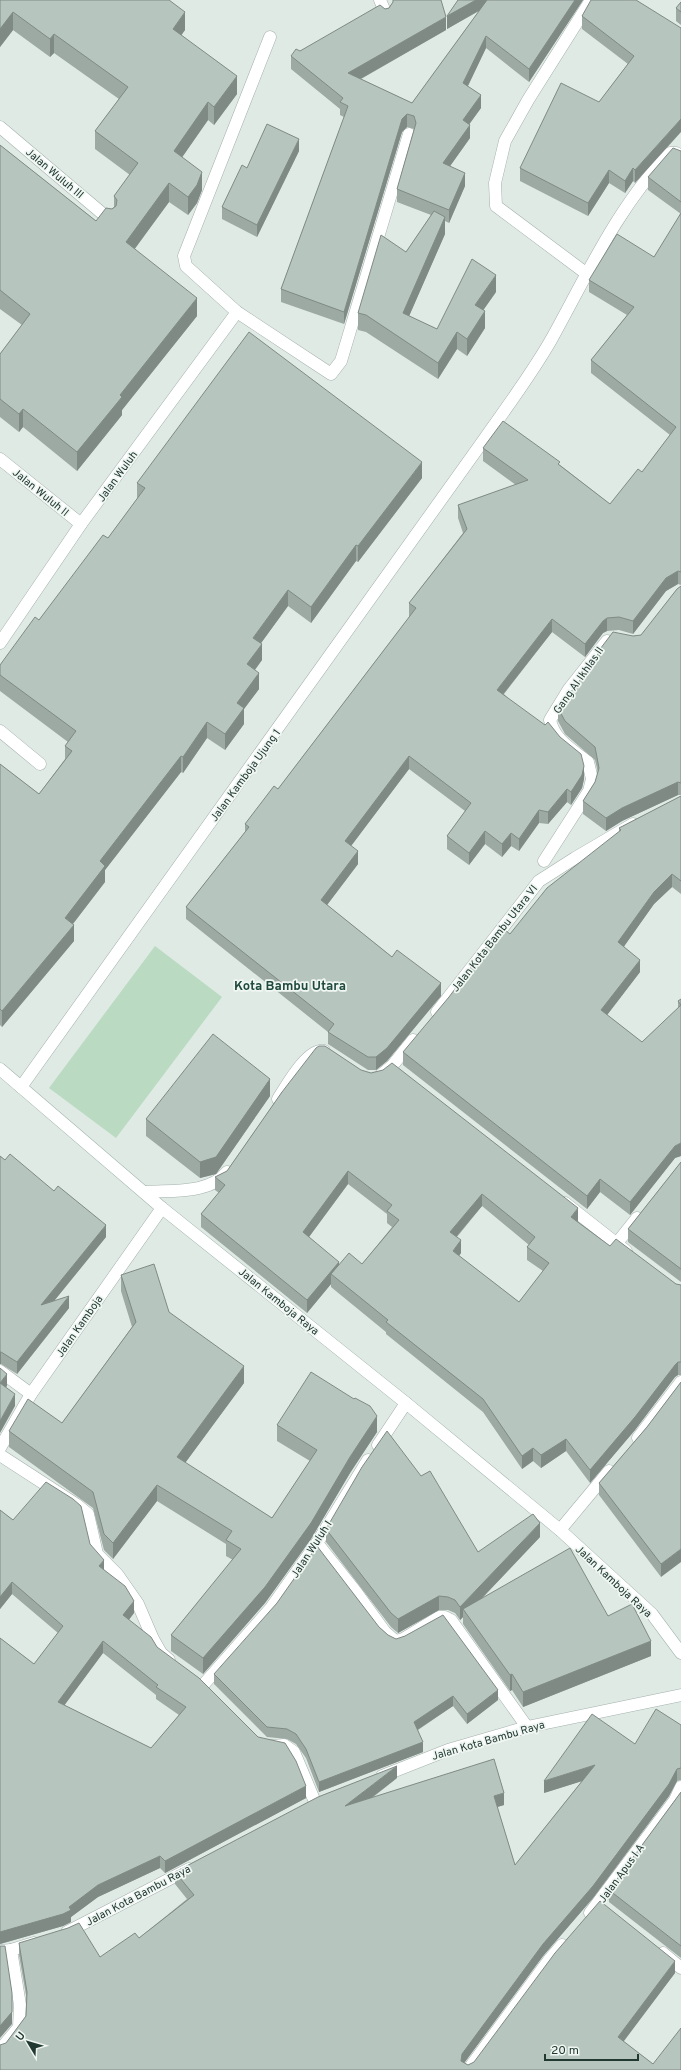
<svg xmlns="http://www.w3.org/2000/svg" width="681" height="2070" viewBox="0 0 681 2070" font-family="Overpass,sans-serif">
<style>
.green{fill:#badac1}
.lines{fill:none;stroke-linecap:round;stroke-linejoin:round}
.street-casing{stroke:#a3b1ac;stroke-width:13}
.secondary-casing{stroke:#a0b5ac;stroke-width:13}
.street{stroke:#fff;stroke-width:12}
.secondary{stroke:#fff;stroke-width:12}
.wall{fill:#9da9a3;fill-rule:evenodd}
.shaded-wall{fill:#7f8a85}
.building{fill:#b6c5be;stroke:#7f8a85;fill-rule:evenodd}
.labels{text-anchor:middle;stroke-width:3.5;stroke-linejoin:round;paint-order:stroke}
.street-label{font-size:11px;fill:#223932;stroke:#f0f7f3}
.quarter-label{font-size:13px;font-weight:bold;fill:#1f4a3d;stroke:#f0f7f3}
</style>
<rect width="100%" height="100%" fill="#e0eae5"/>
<path class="green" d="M155,946L222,997L116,1138L49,1088Z"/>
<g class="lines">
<g class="street-casing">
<g id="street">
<path d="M380,0L386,14"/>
<path d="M270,37L184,256L186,266L237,312L331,374L341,361L409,134"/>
<path d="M0,127L110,220"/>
<path d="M587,274L496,206L495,183L505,141L528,100L591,0"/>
<path d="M0,459L81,524"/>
<path d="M0,643L81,524L237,312"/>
<path d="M0,731L40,764"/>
<path d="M544,861L589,791L592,779L588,762C573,750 554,740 550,720L569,689L607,641"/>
<path d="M437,1012L539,881L575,858L633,824"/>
<path d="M381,1075L392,1066L413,1040"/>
<path d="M21,1087L483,441C506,408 531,375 551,340C586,277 619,204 670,153H676L681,156"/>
<path d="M278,1099C286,1087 307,1048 324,1051"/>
<path d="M146,1192C172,1190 210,1194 227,1172"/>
<path d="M565,1203L626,1251"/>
<path d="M617,1243L637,1218"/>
<path d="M0,1371L31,1394"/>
<path d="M638,1438L681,1382"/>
<path d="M378,1445L406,1403"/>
<path d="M0,1448L31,1394L162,1208"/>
<path d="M0,1455L77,1505L88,1514L97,1554L117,1574L138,1604L153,1639L161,1653L169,1660"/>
<path d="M560,1530L609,1471"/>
<path d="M317,1543L356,1592L385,1632L393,1639L397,1641L403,1639L439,1617H445L451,1620L527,1727"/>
<path d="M204,1684L271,1608L317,1543L368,1460"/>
<path d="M272,1746L284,1745L294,1752L315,1802"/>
<path d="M382,1776L448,1750L527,1727L681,1695"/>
<path d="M590,1913L675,1800L681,1787"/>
<path d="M67,1932L189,1869"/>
<path d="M0,1951L11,1950L34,1943"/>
<path d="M663,1953L681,1968"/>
<path d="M0,2050L19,2027L20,2005L11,1950"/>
<path d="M468,2070L549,1960L562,1945"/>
</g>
</g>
<g class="secondary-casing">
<path id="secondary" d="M0,1069L162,1208L406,1403L560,1530L652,1614L681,1653"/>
</g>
<use href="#street" class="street"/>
<use href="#secondary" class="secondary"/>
</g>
<g class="wall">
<path d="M0,0L185,30L181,35L237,94L214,125L208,120L182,157L202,190L197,203L188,215L169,202L134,249L197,316L122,410V415L77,471L23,427L19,432L0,417V354L22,325L0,309V145L96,221L114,207V196L130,175L95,149V131L119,99L54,53L50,57L13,30L0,47Z"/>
<path d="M393,0L446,30L361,79L412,103L479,11L447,29L458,0H583L529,82L486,48L468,86L481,108L469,124L470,138L450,166L465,186L449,223L445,221V234L409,316L437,329L496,292L483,310L485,328L467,356L457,349L438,379L366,332L358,330V313L406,252L431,215L397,202V189L414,129L407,127L402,132L344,324L281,302V289L344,117L340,115V109L291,69V56L385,9L389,8L393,3Z"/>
<path d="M636,0L635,183L633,181L625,193L609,183L588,216L520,181V168L599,102L628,64L582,29V16Z"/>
<path d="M681,2V25L676,21V8Z"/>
<path d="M299,151L257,237L222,219V207L247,168Z"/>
<path d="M681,151V585L678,584L666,591L633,634L619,630L607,631L603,633L585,657L552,632L504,694L584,779L582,788L571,805L567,802L548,824L539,823L519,851L511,846L502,857L485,844L469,865L447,849V836L465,811L409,769L351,846L358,864L327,905L441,996L387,1061L376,1070H368L328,1044V1032L186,919V907L245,832V824L278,789L410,616H409V603L463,533L458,518V505L516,485L483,461V448L560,465L610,504L642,472L670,435L591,373V360L627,315L589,292V280L654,257L681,214L648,190V177Z"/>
<path d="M422,478L358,562L356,561L311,623L288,606L261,643L262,660L255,670L259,689L244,709V724L225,750L207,738L183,773L181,772L105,870V882L73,924L74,941L2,1027L0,1025V764L39,794L65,759V746L68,742L0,691V665L39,620L108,538L137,499V483Z"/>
<path d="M681,586V795H678L622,821L606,831L583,814V801L595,782L598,773L595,760L565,734L558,721V708L597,659V653L633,636L641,635Z"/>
<path d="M681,796V894L672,887L654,904L624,946L640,972L607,1015L642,1042L678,1008V1001L681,999V1156L675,1158L630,1215L600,1192L587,1209L403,1065V1052L510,934L619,832V828Z"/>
<path d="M282,1092L578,1221V1222L610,1246L676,1284L681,1285V1375H678L675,1377L635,1430L590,1483L566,1451L541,1468L533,1461L522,1469L483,1412L386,1334V1332L331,1287V1284L307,1313L201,1227V1214L219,1193L215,1190V1177L227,1171ZM348,1184L387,1214V1223L392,1227L362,1264H339L309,1237ZM482,1206L529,1245L527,1247V1260L543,1271L519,1302L459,1256L461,1253L457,1237Z"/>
<path d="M270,1096L216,1174L200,1178L146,1136V1119Z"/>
<path d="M0,1156L106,1237L54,1301L69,1308L17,1374L1,1364H0Z"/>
<path d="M681,1162V1282L628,1242V1229Z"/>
<path d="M121,1275L169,1312L244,1383L185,1463L272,1518L310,1461L277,1441V1425L377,1432L350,1473L311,1539L265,1603L203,1674L171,1651V1635L233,1560L226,1556V1544L157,1501L113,1559L104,1550L93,1508L9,1447V1431L62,1423L132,1327L121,1291Z"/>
<path d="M681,1382L661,1577L599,1495V1483L647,1427Z"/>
<path d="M0,1510L13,1520L90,1544L104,1570L134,1613L129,1620L157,1647L306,1798L165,1873L160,1868L98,1897L71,1917V1922L63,1926L0,1944V1638L34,1664L58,1633L12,1594L0,1609ZM103,1653L156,1695V1699L179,1715L151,1748L64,1705Z"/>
<path d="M326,1529L478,1552L540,1537L481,1599L608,1616L651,1656L523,1707L512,1690L510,1691L463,1624V1617L460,1620L455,1613L448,1610H439L398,1633L391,1627L326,1542Z"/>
<path d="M379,1627L388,1635L498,1700L467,1724L453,1706L418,1730L423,1752L319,1792L306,1758L296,1744L287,1739L267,1737L214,1684V1674Z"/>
<path d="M681,1725V1780L677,1781L669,1796L593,1898L543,1956L464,2063L468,2065L675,1973L623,2041L653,2064L681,2070H0L6,2043L26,2016L27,2001L19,1955V1943L100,1957L139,1938L187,1899L175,1884V1872L397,1778L372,1798L504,1805L497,1807L515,1865L582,1781L544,1793L635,1744Z"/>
<path d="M681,1792V1958L609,1902V1890Z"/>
</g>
<g class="shaded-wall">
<path d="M476,0H494V2L447,29V16Z"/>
<path d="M575,0H583L529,82V69Z"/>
<path d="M13,12V30L0,47V29Z"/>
<path d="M185,12V30L173,47V29Z"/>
<path d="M446,17V30L348,86V73Z"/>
<path d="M54,34V53L50,57V39Z"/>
<path d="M486,36V48L463,96V83Z"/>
<path d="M237,76V94L214,125V107Z"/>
<path d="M481,95V108L463,133V120Z"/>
<path d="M208,102V120L174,169V151Z"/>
<path d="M407,114V127L402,132L344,324V312L402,119Z"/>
<path d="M681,119V132L635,183V170Z"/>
<path d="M470,125V138L443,176V163Z"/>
<path d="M299,139V151L257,237V225Z"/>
<path d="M633,168V181L625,193V181Z"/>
<path d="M609,170V183L588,216V203Z"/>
<path d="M202,172V190L197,203L188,215V197Z"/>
<path d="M465,173V186L449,223V210Z"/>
<path d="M169,183V202L126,261V242Z"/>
<path d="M445,217V234L403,330V313Z"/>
<path d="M496,275V292L475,322V305Z"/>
<path d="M197,298V316L122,410V415L77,471V452L120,395Z"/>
<path d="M485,311V328L467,356V339Z"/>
<path d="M457,332V349L438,379V363Z"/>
<path d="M23,409V427L19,432V414Z"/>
<path d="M422,462V478L358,562V546Z"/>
<path d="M356,545V561L311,623V607Z"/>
<path d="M678,571V584L666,591L633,634V621L666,578Z"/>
<path d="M288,590V606L253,654V638Z"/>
<path d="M607,618V631L603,633L585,657V644L603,621Z"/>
<path d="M552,619V632L497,702V690Z"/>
<path d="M262,644V660L247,680V664Z"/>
<path d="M259,673V689L244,709V724L225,750V734L237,703Z"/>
<path d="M207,722V738L183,773V757Z"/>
<path d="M181,756V772L105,870V882L65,934V918L100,861Z"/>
<path d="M409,756V769L345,854V841Z"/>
<path d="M584,766V779L582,788L571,805V792Z"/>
<path d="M678,782V795L622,821L606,831V818L622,808Z"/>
<path d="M567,789V802L548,824V812Z"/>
<path d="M539,810V823L519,851V839Z"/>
<path d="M485,831V844L469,865V853Z"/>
<path d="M511,833V846L502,857V844Z"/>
<path d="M358,851V864L321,913V900Z"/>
<path d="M672,874V887L654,904L618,955V942L654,892Z"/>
<path d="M74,925V941L2,1027V1011Z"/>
<path d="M640,960V972L601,1023V1010Z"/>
<path d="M441,983V996L387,1061L376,1070V1057Z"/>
<path d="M270,1079V1096L216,1174L200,1178V1162Z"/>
<path d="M681,1143V1156L675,1158L630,1215V1202L675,1146Z"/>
<path d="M348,1171V1184L303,1245V1232Z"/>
<path d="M600,1179V1192L587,1209V1196Z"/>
<path d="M482,1194V1206L450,1244V1232Z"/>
<path d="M578,1208V1221L571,1230V1217Z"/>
<path d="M106,1225V1237L41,1317V1305Z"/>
<path d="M461,1240V1253L453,1264V1251Z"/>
<path d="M339,1262V1274H331V1284L307,1313V1300Z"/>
<path d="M69,1296V1308L17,1374V1362Z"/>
<rect x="0" y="1352" width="1" height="12"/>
<path d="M678,1362V1375L675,1377L635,1430L590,1483V1470L675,1365Z"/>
<path d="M244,1366V1383L177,1474V1457Z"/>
<path d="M7,1374V1386L0,1395V1383Z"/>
<path d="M15,1394V1406L0,1433V1421Z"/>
<path d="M377,1416V1432L350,1473L311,1539L265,1603L203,1674V1658L350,1457Z"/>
<path d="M566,1439V1451L541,1468V1455Z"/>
<path d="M533,1448V1461L522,1469V1456Z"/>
<path d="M157,1485V1501L113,1559V1543Z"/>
<path d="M540,1523V1537L467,1614L463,1609V1617L460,1620V1607Z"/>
<path d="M681,1549V1562L661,1577V1564Z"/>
<path d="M104,1560V1572L99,1566Z"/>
<path d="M12,1582V1594L0,1609V1597Z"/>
<path d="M439,1596V1610L398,1633V1619Z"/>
<path d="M134,1601V1613L123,1627V1615Z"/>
<path d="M103,1641V1653L58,1714V1702Z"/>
<path d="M651,1641V1656L523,1707V1692Z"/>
<path d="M512,1674V1690L510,1691V1675Z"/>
<path d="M498,1690V1700L467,1724V1714Z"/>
<path d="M453,1696V1706L414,1732V1722Z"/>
<path d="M423,1742V1752L319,1792V1782Z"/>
<path d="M595,1765V1777L544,1793V1781Z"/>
<path d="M397,1766V1778L345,1818V1806Z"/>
<path d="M677,1769V1781L669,1796L593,1898L543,1956L462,2066L461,2061L462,2054L543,1944Z"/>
<path d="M306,1786V1798L165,1873V1861Z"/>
<path d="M504,1793V1805L494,1808V1796Z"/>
<path d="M160,1856V1868L98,1897L71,1917V1922L63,1926L0,1944V1932L69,1907L98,1885Z"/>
<path d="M675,1961V1973L618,2049V2037Z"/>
<path d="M12,1993V2024L0,2038V2026Z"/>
</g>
<g class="building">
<path d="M0,0H169L185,12L173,29L237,76L214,107L208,102L174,151L202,172L197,185L188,197L169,183L126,242L197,298L120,395L122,397L77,452L23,409L19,414L0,399V354L30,314L0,290V145L96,221L106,208L112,209L116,206L117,200L114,196L138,163L95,131L128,87L54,34L50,39L13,12L0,29Z"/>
<path d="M393,0H441L446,17L348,73L412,103L487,0H575L529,69L486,36L463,83L481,95L463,120L470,125L443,163L465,173L449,210L397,189L416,123L414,116L407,114L402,119L344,312L281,289L348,106L340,102L343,98L291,56L296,49L300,51L380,5L385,9L389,8L393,2Z"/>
<path d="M458,0H476L447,16Z"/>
<path d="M591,0H636L681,28V119L635,170L633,168L625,181L609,170L588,203L520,168L561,83L599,102L634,56L582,16Z"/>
<path d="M681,2V12L676,8Z"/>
<path d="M267,124L299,139L257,225L222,207L242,165L247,168Z"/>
<path d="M673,148L681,151V202L648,177Z"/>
<path d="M434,211L445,217L403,313L437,329L472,259L496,275L475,305L485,311L467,339L457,332L438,363L366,315L358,313L381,235L406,252Z"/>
<path d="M681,213V572L678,571L666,578L633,621L619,617L607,618L603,621L585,644L552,619L497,690L545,725L548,722L560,737L581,754L584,766L582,775L571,792L567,789L548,812L539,810L519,839L511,833L502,844L485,831L469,853L447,836L471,803L409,756L345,841L358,851L321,900L392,957L397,950L441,983L387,1048L376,1057H368L328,1032L334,1024L186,907L249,827L245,824L274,786L278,789L416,608L409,603L467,529L458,505L528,480L483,448L503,421L560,462L558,464L610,504L638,469L642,472L676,427L591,360L634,307L589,280L617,234L654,257Z"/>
<path d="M249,332L422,462L358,546L356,545L311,607L288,590L253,638L262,644L247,664L259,673L237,703L244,708L225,734L207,722L183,757L181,756L100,861L105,866L65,918L74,925L2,1011L0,1009V764L39,794L72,751L65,746L76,731L0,675V665L35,617L39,620L103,535L108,538L145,488L137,483Z"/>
<path d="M681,586V783L678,782L622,808L606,818L583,801L595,782L599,768L595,747L565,721L558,708L600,655L597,653L613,632L633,636L641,635L677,589Z"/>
<path d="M681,796V881L672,874L654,892L618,942L640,960L601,1010L642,1042L681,1005V1143L675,1146L630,1202L600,1179L587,1196L403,1052L449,997L501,927L510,934L547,888L621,830L619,828Z"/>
<path d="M681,999V1005L678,1001Z"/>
<path d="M213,1034L270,1079L216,1157L200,1162L146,1119Z"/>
<path d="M319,1046H325L361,1070L371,1073L383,1070L392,1063L578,1208L571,1217L610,1246L616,1239L676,1284L681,1285V1362H678L675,1365L635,1417L590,1470L566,1439L541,1455L533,1448L522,1456L483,1399L386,1322L388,1320L331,1274L349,1253L362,1264L399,1220L387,1211L392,1205L348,1171L303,1232L339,1262L307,1300L201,1214L225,1185L215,1177L227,1171L282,1092L316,1048ZM482,1194L535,1237L527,1247L549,1263L519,1302L453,1251L461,1240L450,1232Z"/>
<path d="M10,1154L54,1191L58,1186L106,1225L41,1305L69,1296L17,1362L1,1352H0V1156L5,1160Z"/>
<path d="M681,1162V1269L628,1229Z"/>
<path d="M154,1264L169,1312L244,1366L177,1457L272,1518L317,1450L277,1425L311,1372L354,1399L355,1398L370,1406L377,1416L350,1457L311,1523L265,1587L203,1658L171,1635L241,1549L226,1540L232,1531L157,1485L113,1543L104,1534L93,1492L9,1431L28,1399L62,1423L136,1322L121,1275Z"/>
<path d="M0,1368L7,1374L0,1383Z"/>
<path d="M681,1382V1549L661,1564L599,1483L647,1427Z"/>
<path d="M0,1383L15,1394L0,1421Z"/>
<path d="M387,1431L421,1476L430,1471L478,1552L533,1514L540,1523L460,1607L455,1600L448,1597L439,1596L398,1619L391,1613L326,1529L362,1467Z"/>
<path d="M46,1482L73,1499L81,1506L90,1544L104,1560L99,1566L125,1586L134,1601L123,1615L151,1637L157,1647L199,1678L258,1737L285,1743L296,1761L306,1786L165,1861L160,1856L98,1885L69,1907L71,1910L63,1914L0,1932V1638L34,1664L63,1626L12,1582L0,1597V1510L13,1520ZM103,1641L158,1685L156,1687L186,1707L151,1748L58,1702Z"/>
<path d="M317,1546L379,1627L388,1635L396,1639L405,1636L443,1615L498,1690L467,1714L453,1696L414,1722L423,1742L319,1782L306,1749L296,1734L287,1729L267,1727L214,1674L277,1603Z"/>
<path d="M570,1548L608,1616L632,1604L651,1641L523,1692L512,1674L510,1675L463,1609Z"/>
<path d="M656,1709L681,1725V1768L677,1769L669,1784L593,1886L543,1944L462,2054L461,2061L468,2065L474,2062L555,1953L600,1901L675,1961L618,2037L653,2064L681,2028V2070H0V2045L6,2043L26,2016L27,1992L19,1943L68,1928L79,1923L100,1957L135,1933L139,1938L194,1895L175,1872L318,1797L397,1766L345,1806L494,1759L504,1793L494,1796L515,1865L595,1765L544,1781L592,1714L635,1744Z"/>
<path d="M681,1792V1946L609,1890Z"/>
<path d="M0,1946H5L12,1993V2012L0,2026Z"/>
</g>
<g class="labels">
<g class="street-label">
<text transform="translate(55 173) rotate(40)" y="4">Jalan Wuluh III</text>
<text transform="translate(117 476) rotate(-54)" y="4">Jalan Wuluh</text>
<text transform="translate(41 492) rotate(39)" y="4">Jalan Wuluh II</text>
<text transform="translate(578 680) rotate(-55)" y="4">Gang Al Ikhlas II</text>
<text transform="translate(245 775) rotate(-54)" y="4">Jalan Kamboja Ujung 1</text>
<text transform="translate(494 938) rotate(-52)" y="4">Jalan Kota Bambu Utara VI</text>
<text transform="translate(279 1301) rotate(39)" y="4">Jalan Kamboja Raya</text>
<text transform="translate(79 1326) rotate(-55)" y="4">Jalan Kamboja</text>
<text transform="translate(311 1549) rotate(-57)" y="4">Jalan Wuluh I</text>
<text transform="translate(614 1581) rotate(43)" y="4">Jalan Kamboja Raya</text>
<text transform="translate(488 1740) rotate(-16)" y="4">Jalan Kota Bambu Raya</text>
<text transform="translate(621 1873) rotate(-54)" y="4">Jalan Apus I A</text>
<text transform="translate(138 1895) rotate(-28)" y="4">Jalan Kota Bambu Raya</text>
</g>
<g class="quarter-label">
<text x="290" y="990">Kota Bambu Utara</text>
</g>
</g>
<g transform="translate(28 2042) rotate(308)" stroke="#f0f7f3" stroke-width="3" paint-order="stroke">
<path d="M0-3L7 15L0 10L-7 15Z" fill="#223932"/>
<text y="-6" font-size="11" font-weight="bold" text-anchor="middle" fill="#223932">U</text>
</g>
<path d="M545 2054v6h93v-6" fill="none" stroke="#223932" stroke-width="2"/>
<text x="551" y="2054" font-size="12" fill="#223932" stroke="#f0f7f3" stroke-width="3" paint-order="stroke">20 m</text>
</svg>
